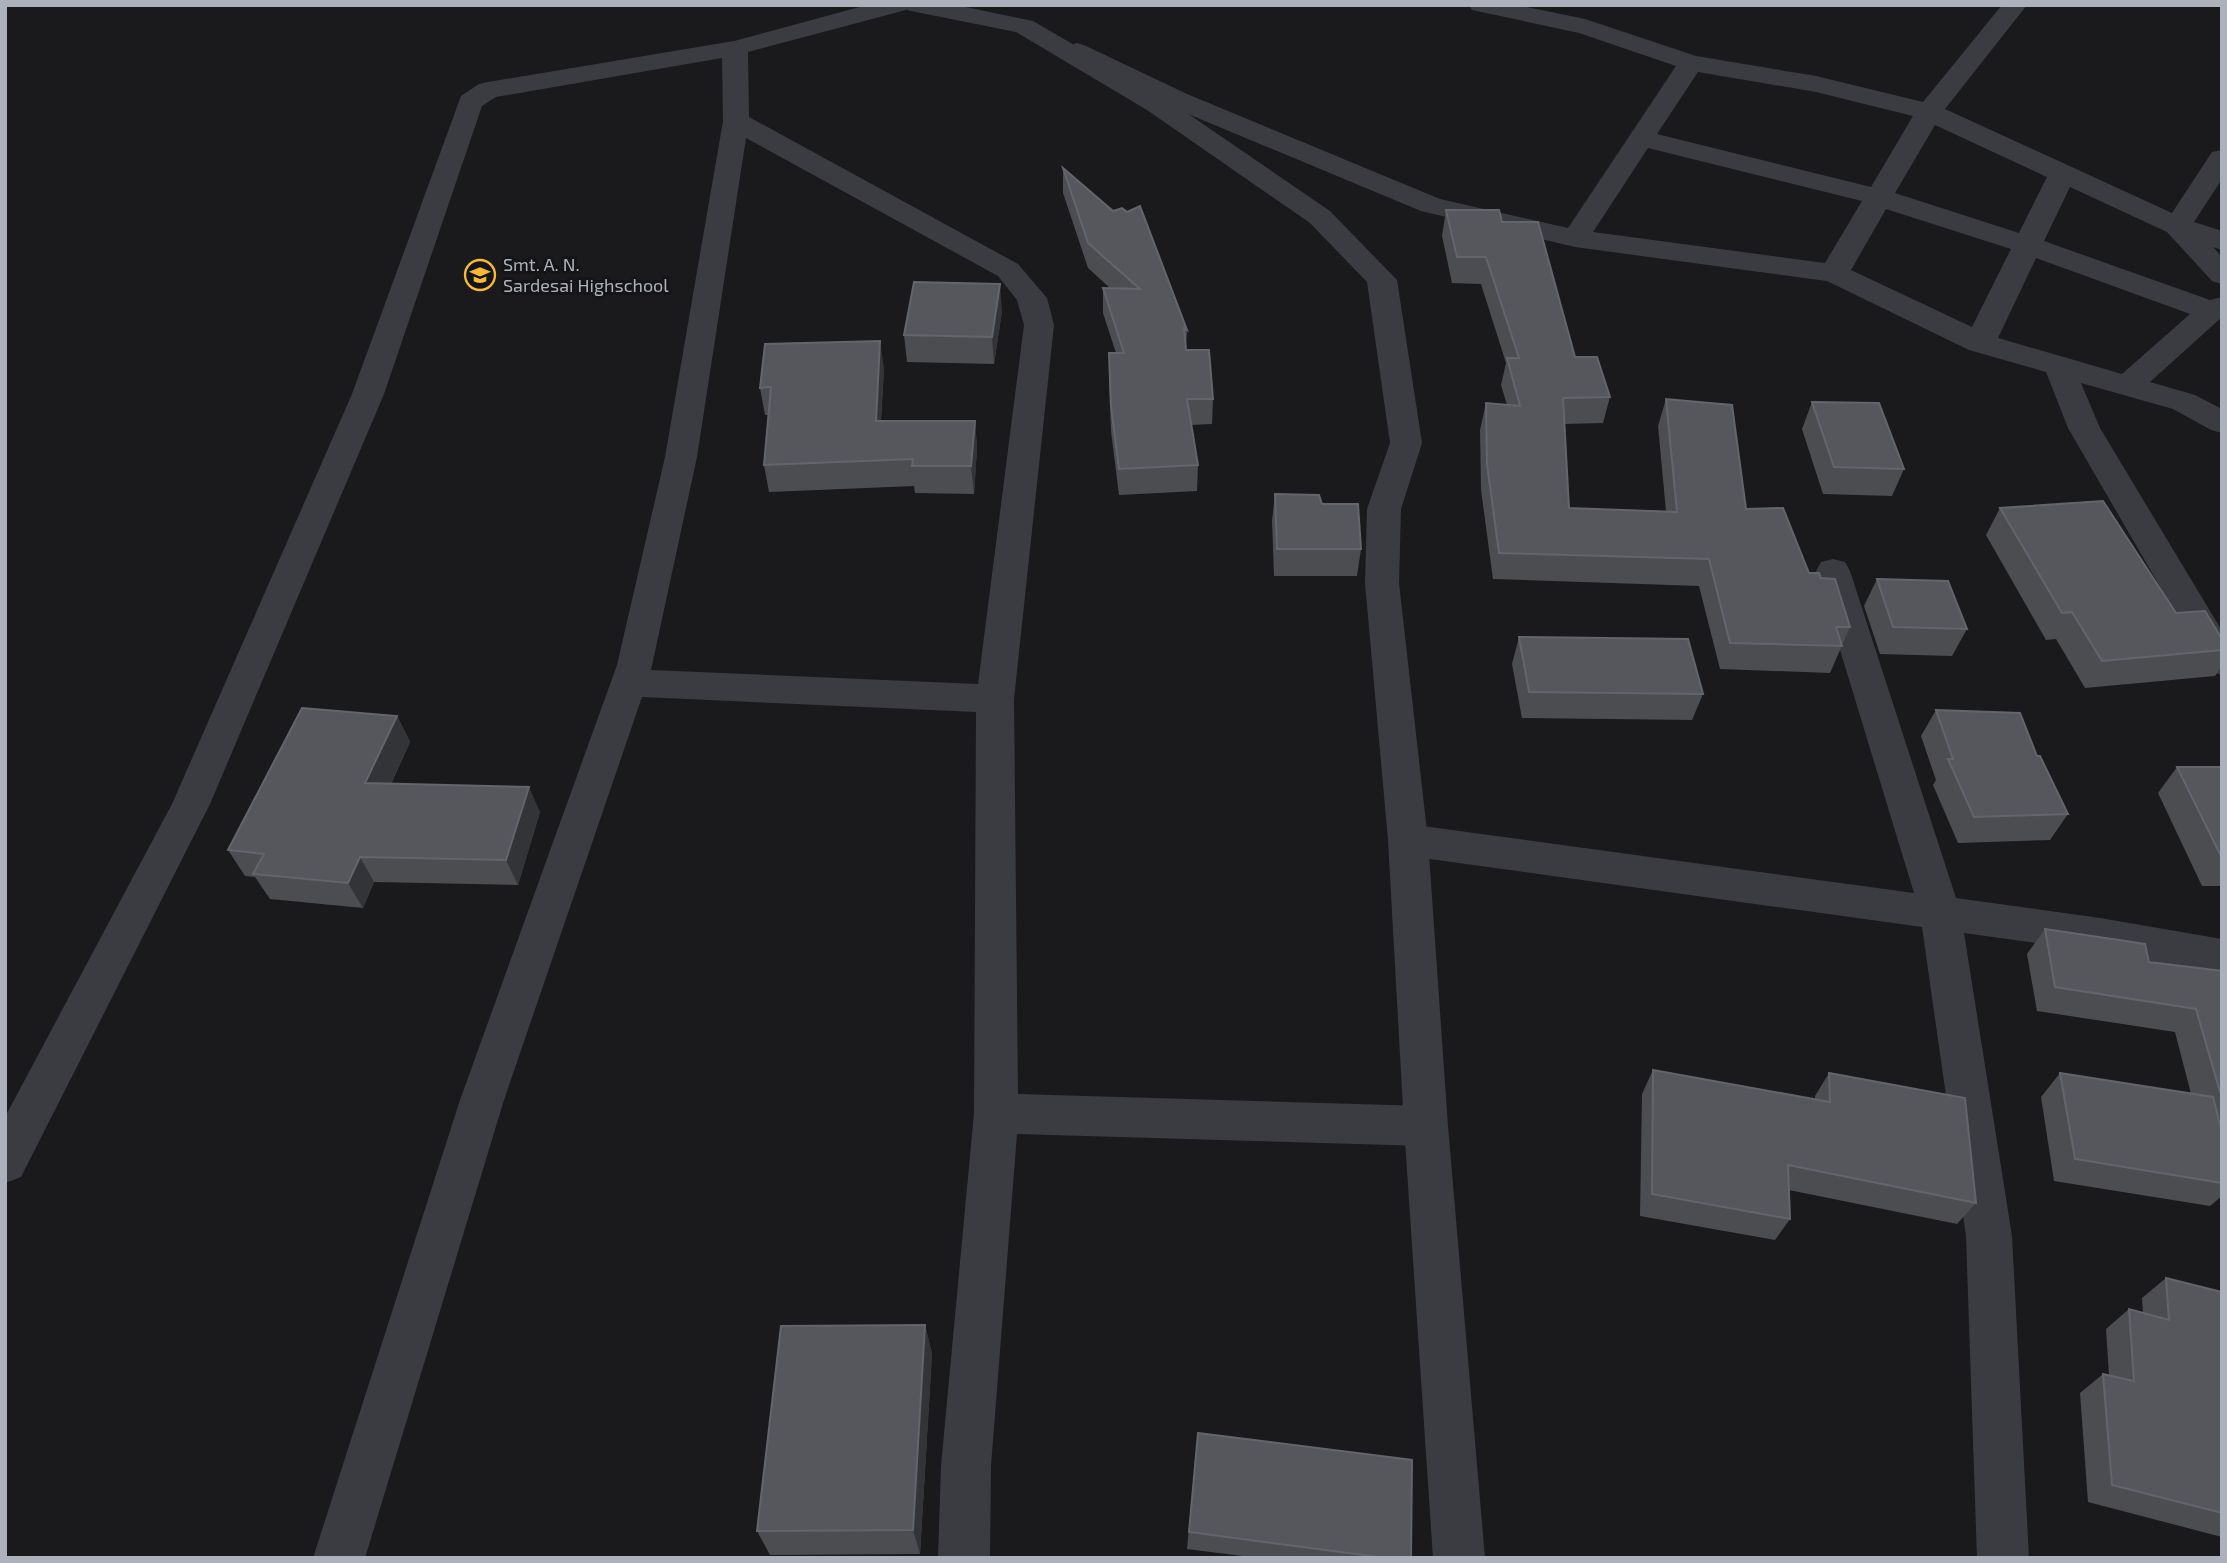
<svg xmlns="http://www.w3.org/2000/svg" width="2227" height="1563" viewBox="0 0 2227 1563" font-family="'Exo 2',sans-serif">
<style>
.lines{fill:none;stroke-linecap:round;stroke-linejoin:round}
.minor{fill:#3b3c41;fill-rule:evenodd}
.tertiary{fill:#3b3c41;fill-rule:evenodd}
.wall{fill:#4b4d51}
.shaded-wall{fill:#333437}
.building{fill:#56575d;stroke:#63656c;stroke-width:2}
.labels{text-anchor:middle;stroke-width:6;stroke-linejoin:round;paint-order:stroke}
.far-poi-label{font-size:18px;fill:#acb1bc;stroke:#151517;text-anchor:start}
</style>
<rect width="100%" height="100%" fill="#1a1a1c"/>
<g class="lines">
<g class="minor">
<path d="M867,5H909L906,10L748,52L749,117L1018,264L1047,298L1054,325L1014,699L1018,1094L1426,1106L1442,1112L1448,1126L1442,1140L1426,1146L1017,1134L991,1466L990,1558H938L941,1466L974,1113L976,712L642,697L504,1100L365,1558H313L460,1100L617,665L665,457L723,121L722,58L496,97L482,106L384,394L210,804L21,1177L5,1183V1117L172,804L352,394L461,96L479,84L488,82L734,41ZM746,138L998,276L1017,300L1024,325L978,684L651,670L697,457Z"/>
<path d="M1469,5H1517L1585,19L1696,56L1816,76L1923,102L2002,5H2027L1945,109L2172,213L2212,152L2222,150V179L2194,222L2222,231V250L2213,247L2222,257V284L2212,281L2167,232L2070,187L2044,241L2210,300L2222,297V317L2150,382L2195,395L2222,409V433L2211,430L2173,409L2081,383L2100,428L2222,631V675L2209,671L2068,428L2046,372L1969,350L1827,281L1575,247L1421,211L1169,106L1068,56L1064,51L1068,46L1077,43L1086,46L1187,94L1440,199L1568,228L1676,66L1579,33L1472,10ZM1698,72L1816,92L1913,116L1871,187L1657,134ZM1935,125L2047,177L2019,233L1895,193ZM1648,148L1862,201L1825,263L1593,232ZM1886,209L2011,249L1972,327L1851,270ZM2036,258L2190,314L2122,374L1998,338Z"/>
<path d="M1833,559L1845,562L1850,571L1956,898L2100,918L2222,939V974L2100,952L1964,933L2012,1236L2029,1558H1977L1966,1236L1922,927L1408,856L1394,851L1388,840L1394,829L1408,824L1914,893L1816,571L1821,562Z"/>
</g>
<path class="tertiary" d="M904,5H956L1033,21L1165,98L1330,211L1397,280L1422,443L1401,509L1399,583L1428,840L1448,1126L1485,1558H1433L1404,1126L1388,840L1365,583L1367,509L1390,443L1367,282L1310,223L1147,110L1016,32L916,12L907,10Z"/>
</g>
<g class="wall">
<path d="M1063,168L1187,330L1186,350L1213,399L1212,424L1191,425L1198,465L1197,491L1119,495L1111,431L1109,379V353H1116L1103,313V288H1110L1088,268L1063,193Z"/>
<path d="M1446,210L1502,222L1575,357L1610,397L1603,423L1564,424L1569,508L1666,511L1658,426L1666,399L1746,509L1809,573L1821,578L1850,627L1830,673L1720,669L1699,586L1493,579L1481,490L1480,430L1486,403L1507,405L1501,385L1506,363L1481,284L1452,283L1442,236Z"/>
<path d="M1002,311L994,364L907,362L904,335Z"/>
<path d="M884,368L881,421H975L977,448L974,494L915,493L914,486L769,492L764,465L768,415H765L760,388Z"/>
<path d="M1812,402L1904,469L1892,496L1823,494L1802,429Z"/>
<path d="M1275,494L1322,504L1361,549L1357,576H1274L1272,521Z"/>
<path d="M2000,508L2176,613L2222,639V666L2215,676L2085,688L2056,639L2046,640L1986,535Z"/>
<path d="M1877,579L1967,629L1952,656L1880,654L1864,606Z"/>
<path d="M1519,637L1703,694L1692,720L1522,718L1512,664Z"/>
<path d="M1936,710L2037,756L2068,814L2050,840L1958,843L1933,785L1936,780L1921,736Z"/>
<path d="M397,716L410,742L391,784L540,812L518,885L374,882L363,908L270,899L255,877L245,876L228,850Z"/>
<path d="M2177,767H2222V886H2202L2158,793Z"/>
<path d="M2045,929L2149,962L2222,971V1118H2218L2222,1132V1196L2210,1206L2054,1181L2041,1097L2060,1073L2191,1094L2175,1032L2037,1011L2027,954Z"/>
<path d="M1653,1070L1815,1099V1096L1829,1073L1976,1203L1957,1224L1789,1190L1790,1219L1775,1240L1640,1216L1642,1094Z"/>
<path d="M2166,1278L2222,1292V1537L2088,1502L2080,1393L2103,1374L2109,1375L2106,1329L2129,1309L2143,1313L2142,1298Z"/>
<path d="M925,1325L932,1354L920,1554L770,1555L757,1531Z"/>
<path d="M1198,1433L1411,1558H1258L1187,1549Z"/>
</g>
<g class="shaded-wall">
<path d="M1000,284L1002,311L994,364L992,337Z"/>
<path d="M880,341L884,368L879,448L876,421Z"/>
<path d="M975,421L977,448L974,494L971,466Z"/>
<path d="M397,716L410,742L379,809L365,783Z"/>
<path d="M529,787L540,812L518,885L506,860Z"/>
<path d="M360,857L374,882L363,908L348,883Z"/>
<path d="M925,1325L932,1354L920,1554L913,1530Z"/>
</g>
<g class="building">
<path d="M1063,168L1113,211L1122,208L1127,212L1140,206L1187,330L1184,328L1186,350H1209L1213,399H1187L1198,465L1119,469L1111,406L1109,353H1124L1103,288L1140,289L1088,243Z"/>
<path d="M1446,210H1499L1502,222H1538L1575,357H1597L1610,397L1563,398L1569,508L1677,512L1666,399L1732,405L1746,509L1783,508L1809,573H1819L1821,578L1835,579L1850,627H1836L1842,646L1730,643L1709,559L1499,553L1487,464L1486,403L1520,406L1507,358H1519L1486,257H1457Z"/>
<path d="M914,282L1000,284L992,337L904,335Z"/>
<path d="M880,341L876,421H975L971,466H912L913,459L764,465L771,387L760,388L765,344Z"/>
<path d="M1812,402L1879,403L1904,469L1834,467Z"/>
<path d="M1275,494L1319,495L1322,504H1358L1361,549H1277Z"/>
<path d="M2103,501L2176,613L2205,611L2222,639V650L2102,661L2072,612L2062,613L2000,508Z"/>
<path d="M1877,579L1948,581L1967,629L1893,627Z"/>
<path d="M1519,637L1688,639L1703,694L1529,692Z"/>
<path d="M302,708L397,716L365,783L529,787L506,860L360,857L348,883L253,874L264,854L228,850Z"/>
<path d="M1936,710L2020,713L2037,756H2040L2068,814L1974,817L1948,759H1953Z"/>
<path d="M2177,767H2222V858Z"/>
<path d="M2045,929L2145,944L2149,962L2222,971V1092H2220L2196,1009L2055,987Z"/>
<path d="M1653,1070L1830,1102L1829,1073L1965,1098L1976,1203L1788,1165L1790,1219L1652,1194Z"/>
<path d="M2060,1073L2213,1097L2222,1132V1183L2075,1159Z"/>
<path d="M2166,1278L2222,1292V1513L2112,1485L2103,1374L2134,1381L2129,1309L2169,1320Z"/>
<path d="M925,1325L913,1530L757,1531L781,1326Z"/>
<path d="M1198,1433L1412,1460L1411,1558H1386L1189,1532Z"/>
</g>
<defs>
<g id="school-ring" transform="scale(1.575)"><circle r="9.5" fill="#151517" stroke="#f6ba38" stroke-width="1.5"/><path d="M0-5L7-2L0 1L-7-2ZM-4 1L0 2.5L4 1V4Q0 6-4 4Z" fill="#f6ba38"/></g>
</defs>
<g fill-rule="evenodd">
<use href="#school-ring" x="480" y="275"/>
</g>
<g class="labels">
<g class="far-poi-label">
<text x="503" y="271">Smt. A. N.<tspan x="503" dy="21">Sardesai Highschool</tspan></text>
</g>
</g>
<rect width="2227" height="1563" fill="none" stroke="#acb1bc" stroke-width="14"/>
</svg>
